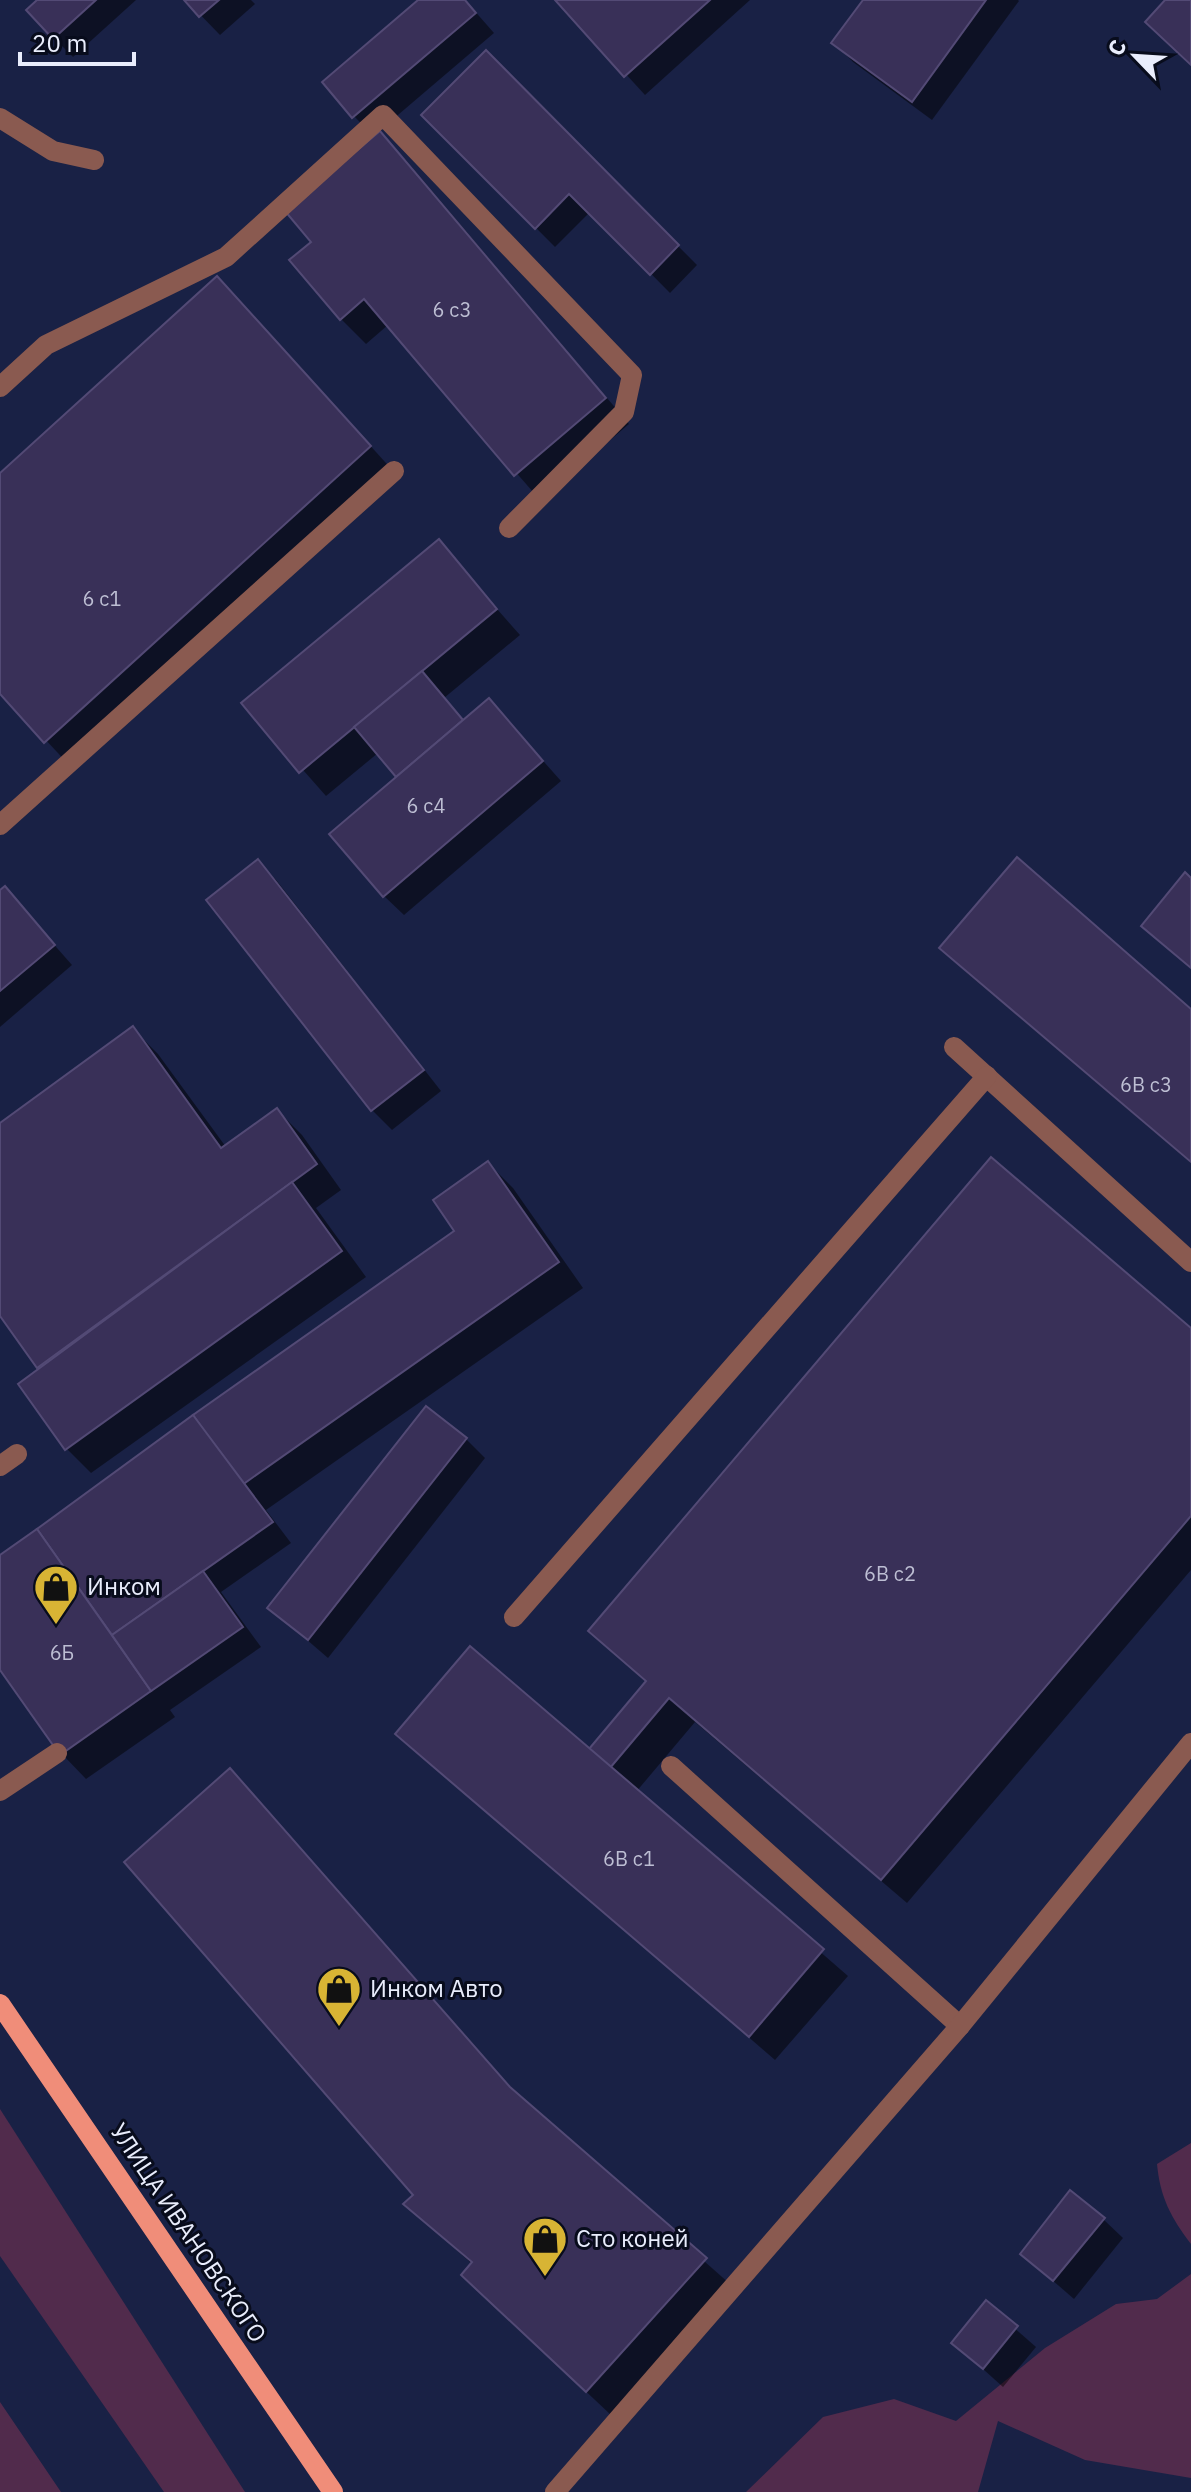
<svg xmlns="http://www.w3.org/2000/svg" width="1191" height="2492" viewBox="0 0 1191 2492" font-family="'IBM Plex Sans',sans-serif">
<style>
.green{fill:#512b4c}
.shadow{fill:#0007}
.building{fill:#393058;stroke:#534a75;stroke-width:2}
.lines{fill:none;stroke-linecap:round;stroke-linejoin:round}
.minor{stroke:#8a5a50;stroke-width:20}
.major{stroke:#f08d79;stroke-width:20}
.labels{text-anchor:middle;stroke-width:6;stroke-linejoin:round;paint-order:stroke}
.number-label{font-size:20px;fill:#bdbed3}
.poi-label{font-size:24px;fill:#e9edfc;stroke:#080c1c;text-anchor:start}
.street-label{font-size:24px;fill:#e9edfc;stroke:#080c1c}
</style>
<rect width="100%" height="100%" fill="#192145"/>
<g class="green">
<path d="M0,2109L245,2492H164L0,2256Z"/>
<path d="M1191,2143V2244C1171,2218 1160,2197 1157,2164Z"/>
<path d="M1191,2274V2478L1085,2460L998,2421L978,2492H746L823,2417L894,2399L956,2421L1045,2348L1116,2304L1157,2299Z"/>
<path d="M0,2402L61,2492H62H0Z"/>
</g>
<g class="shadow">
<path d="M40,0H136L73,57L54,38Z"/>
<path d="M186,0H251L255,4L220,35Z"/>
<path d="M422,0H465L494,33L378,132L405,159L629,424L540,500L388,325L366,344L341,319L314,242L375,138L354,116Z"/>
<path d="M558,0H750L645,95Z"/>
<path d="M865,0H1018L1019,1L932,120L853,62L834,42Z"/>
<path d="M486,53L697,265L670,293L590,212L555,247L424,115Z"/>
<path d="M242,304L395,473L71,767L0,691V476Z"/>
<path d="M438,542L520,635L444,698L464,722L489,700L561,781L404,915L384,896L399,778L378,753L326,796L244,703Z"/>
<path d="M258,861L277,881L441,1091L392,1130L372,1110L208,900Z"/>
<path d="M5,889L72,965L0,1027V893Z"/>
<path d="M942,948L1191,1012V1163L967,973Z"/>
<path d="M133,1029L158,1054L226,1147L277,1110L302,1135L341,1190L316,1208L366,1277L91,1473L66,1448L40,1368L0,1317V1125Z"/>
<path d="M488,1163L513,1188L583,1288L266,1510L291,1543L221,1592L261,1647L170,1710L175,1717L86,1779L62,1754L0,1666V1558L37,1532L43,1537L457,1231Z"/>
<path d="M1191,1331V1570L907,1903L695,1722L636,1792L848,1976L775,2060L398,1734L589,1752L647,1683L591,1631Z"/>
<path d="M466,1439L485,1458L328,1658L270,1608Z"/>
<path d="M230,1771L522,2100L730,2284L612,2416L489,2300L472,2264L406,2204L416,2195Z"/>
<path d="M1103,2219L1123,2238L1074,2299L1022,2254Z"/>
<path d="M986,2303L1036,2347L1003,2387L954,2343Z"/>
</g>
<g class="building">
<path d="M37,0H96L53,39L26,10Z"/>
<path d="M184,0H219L199,17Z"/>
<path d="M418,0H465L476,13L352,118L322,82Z"/>
<path d="M555,0H710L624,77Z"/>
<path d="M863,0H986L912,102L831,43Z"/>
<path d="M1165,0H1191V65L1145,22Z"/>
<path d="M486,50L679,245L650,275L569,194L535,229L421,115Z"/>
<path d="M380,131L606,398L514,476L364,299L340,320L289,260L311,242L285,211Z"/>
<path d="M217,276L371,446L44,743L0,694V473Z"/>
<path d="M439,539L497,609L299,773L241,703Z"/>
<path d="M422,671L463,720L396,777L354,727Z"/>
<path d="M489,698L543,761L383,897L329,834Z"/>
<path d="M1017,857L1191,1009V1162L939,948Z"/>
<path d="M258,859L424,1070L371,1111L206,900Z"/>
<path d="M1185,872L1191,878V968L1141,926Z"/>
<path d="M5,886L55,945L0,991V890Z"/>
<path d="M133,1026L221,1148L277,1108L317,1164L37,1368L0,1316V1123Z"/>
<path d="M991,1157L1191,1328V1516L881,1880L669,1698L610,1768L589,1749L646,1681L588,1631Z"/>
<path d="M488,1161L559,1262L242,1485L193,1415L454,1231L433,1200Z"/>
<path d="M292,1182L342,1251L65,1450L18,1384Z"/>
<path d="M426,1406L467,1438L308,1640L267,1608Z"/>
<path d="M193,1415L273,1522L112,1635L37,1529Z"/>
<path d="M37,1529L151,1691L60,1755L0,1670V1555Z"/>
<path d="M203,1571L243,1627L151,1691L112,1635Z"/>
<path d="M470,1646L824,1949L749,2037L395,1734Z"/>
<path d="M230,1768L510,2087L707,2258L586,2392L461,2275L472,2262L403,2204L413,2195L124,1862Z"/>
<path d="M1070,2190L1105,2218L1053,2281L1020,2254Z"/>
<path d="M986,2300L1018,2326L983,2369L951,2343Z"/>
</g>
<g class="lines">
<g class="minor">
<path d="M0,118L53,151L94,160"/>
<path d="M0,387L46,345L226,257L383,115L632,375L624,412L509,528"/>
<path d="M0,825L394,471"/>
<path d="M954,1047L1191,1262"/>
<path d="M0,1466L17,1454"/>
<path d="M514,1617L987,1076"/>
<path d="M671,1766L960,2026"/>
<path d="M0,1791L57,1753"/>
<path d="M555,2492L960,2026L1191,1743"/>
</g>
<path class="major" d="M0,2004L333,2492"/>
</g>
<defs>
<g id="shop-pin" transform="scale(2.3)"><path d="M0 17L-7.5 6A9.5 9.5 0 1 1 7.5 6Z" fill="#d8b434" stroke="#080c1c"/><path d="M-5-2.5h2.3a2.7 3.5 0 0 1 5.4 0H5L5.5 6h-11ZM-1.5-2.5h3a1.5 2.3 0 0 0-3 0Z" fill="#111"/></g>
</defs>
<g fill-rule="evenodd">
<use href="#shop-pin" x="56" y="1587"/>
<use href="#shop-pin" x="339" y="1989"/>
<use href="#shop-pin" x="545" y="2239"/>
</g>
<g class="labels">
<g class="number-label">
<text x="452" y="317">6 с3</text>
<text x="102" y="606">6 с1</text>
<text x="426" y="813">6 с4</text>
<text x="1146" y="1092">6В с3</text>
<text x="890" y="1581">6В с2</text>
<text x="62" y="1660">6Б</text>
<text x="629" y="1866">6В с1</text>
</g>
<g class="poi-label">
<text x="87" y="1595">Инком</text>
<text x="370" y="1997">Инком Авто</text>
<text x="576" y="2247">Сто коней</text>
</g>
<g class="street-label">
<text transform="translate(188 2233) rotate(56)" y="8">УЛИЦА ИВАНОВСКОГО</text>
</g>
</g>
<g transform="translate(1135 56) rotate(295)" stroke="#080c1c" stroke-width="6" paint-order="stroke">
<path d="M0-6L14 30L0 20L-14 30Z" fill="#e9edfc"/>
<text y="-12" font-size="22" font-weight="bold" text-anchor="middle" fill="#e9edfc">С</text>
</g>
<path d="M20 52v12h114v-12" fill="none" stroke="#e9edfc" stroke-width="4"/>
<text x="32" y="52" font-size="24" fill="#e9edfc" stroke="#080c1c" stroke-width="6" paint-order="stroke">20 m</text>
</svg>
